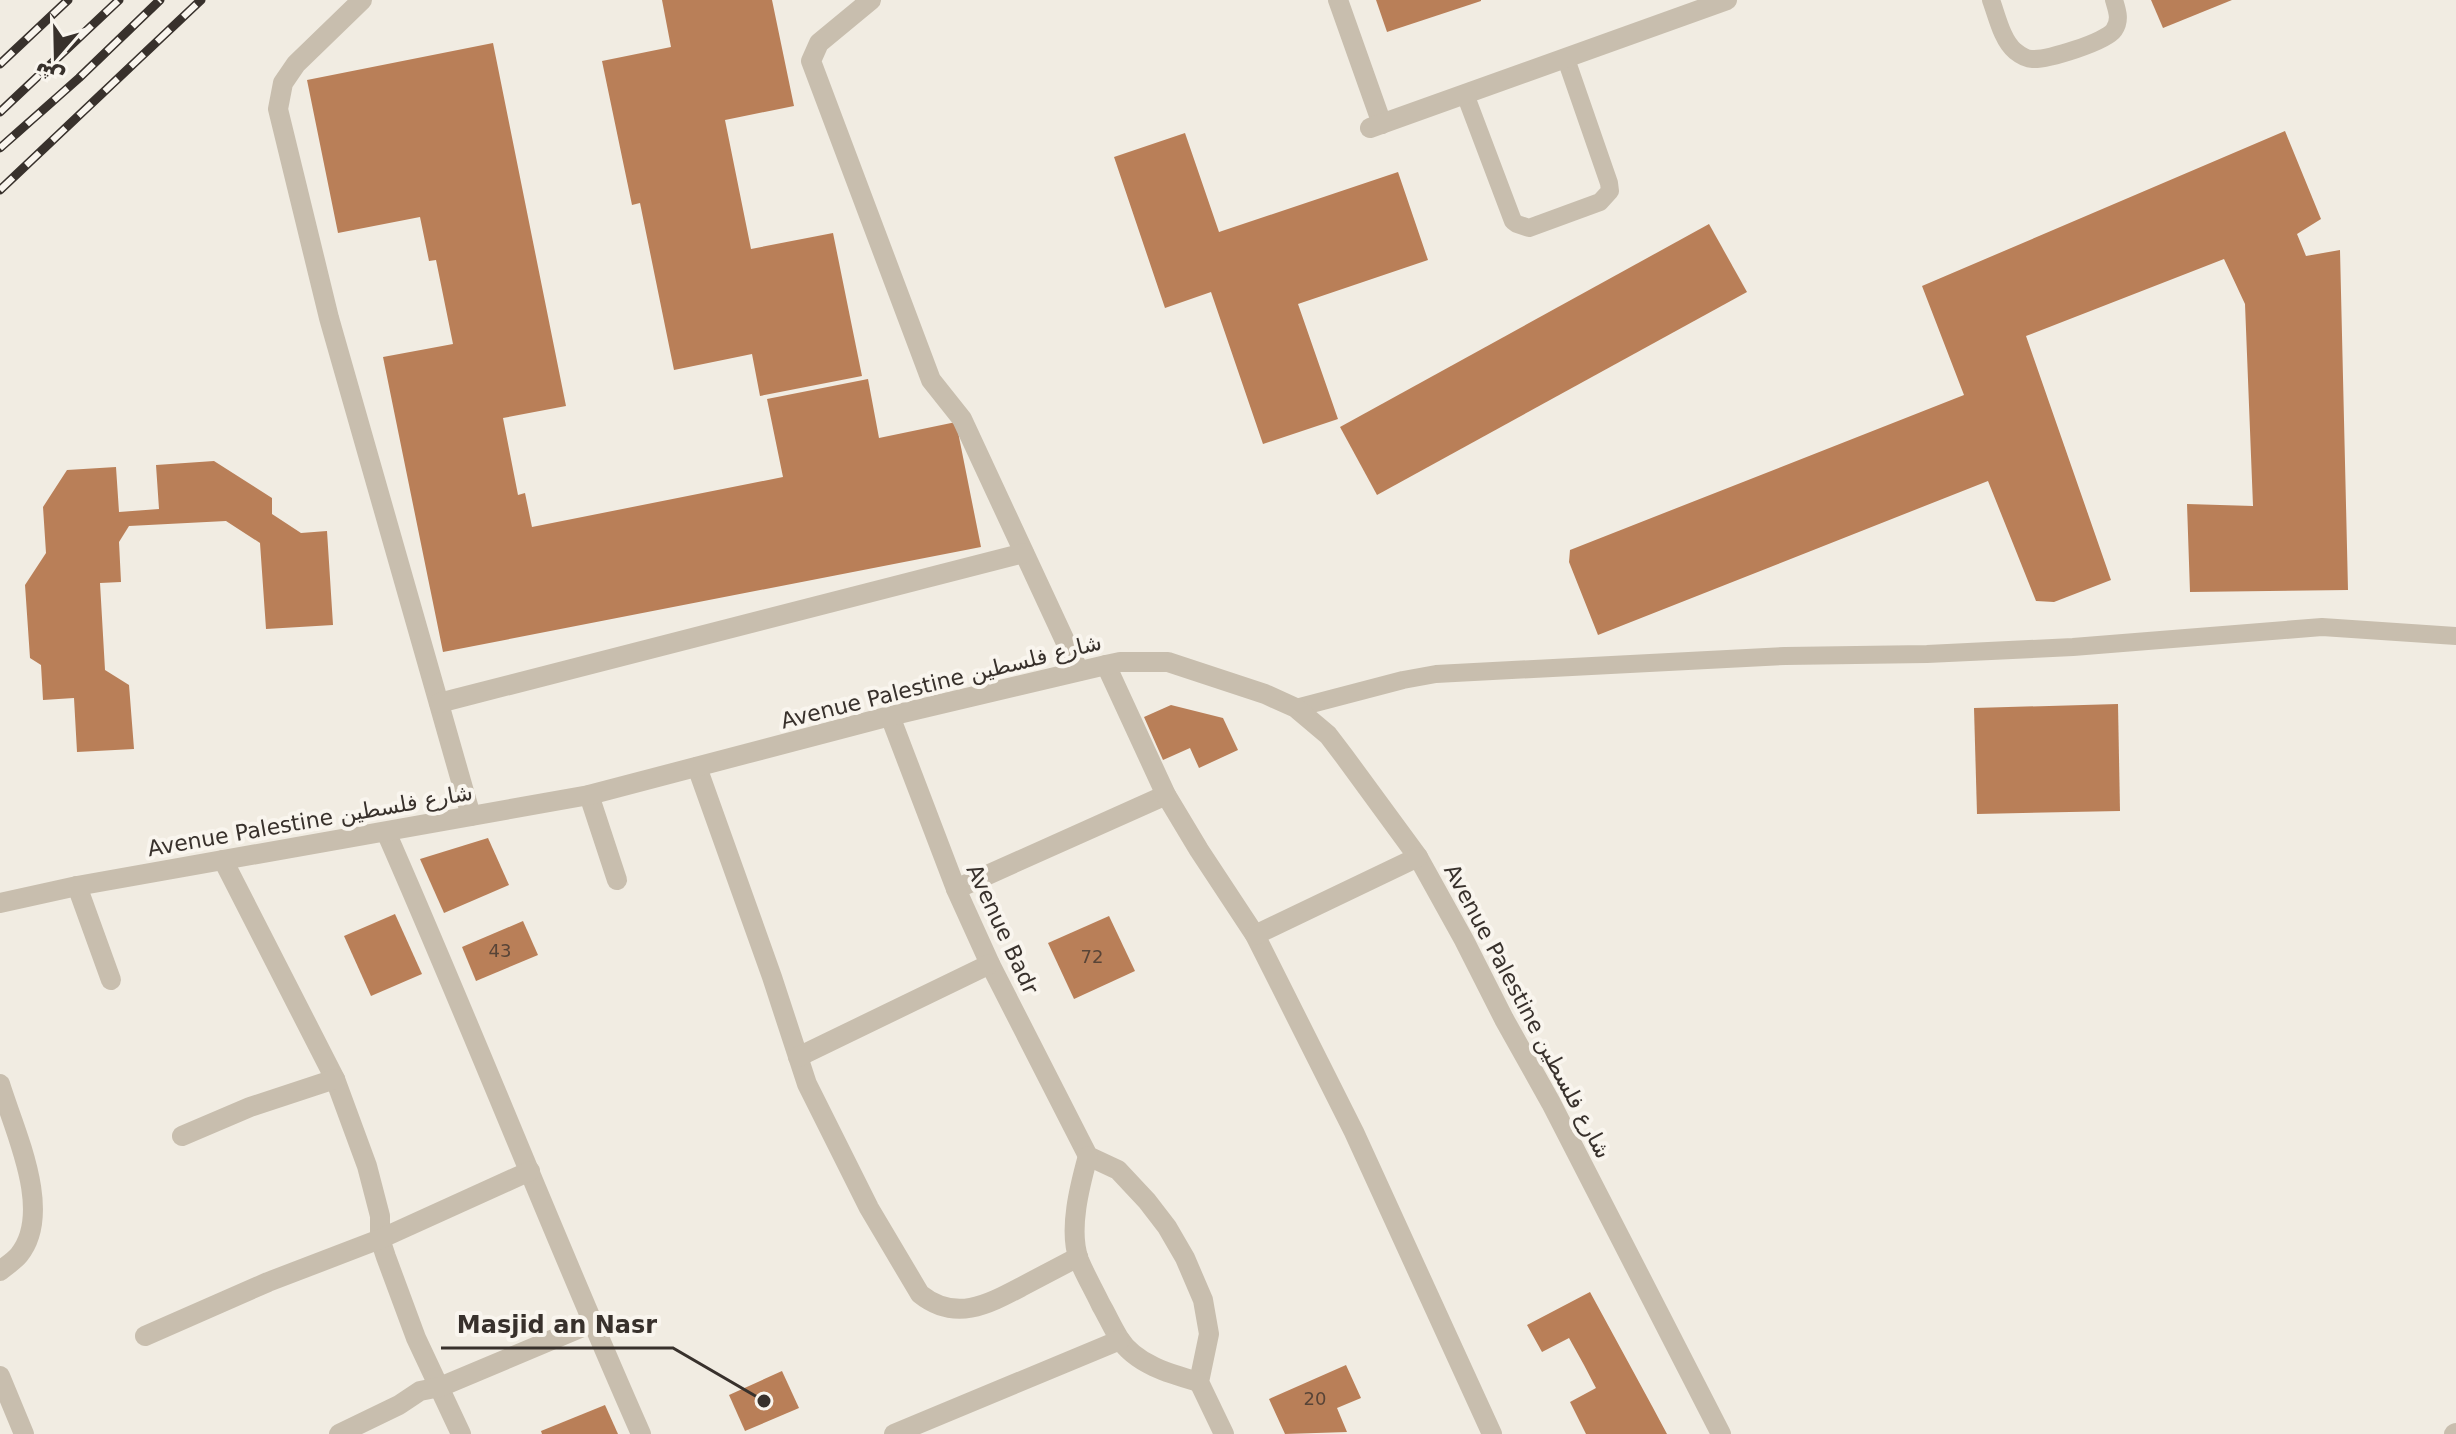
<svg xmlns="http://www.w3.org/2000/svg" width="2456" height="1434" viewBox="0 0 2456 1434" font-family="'DejaVu Sans','Noto Naskh Arabic',sans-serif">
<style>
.building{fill:#b97f58}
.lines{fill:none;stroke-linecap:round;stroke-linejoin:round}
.service{stroke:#c8beae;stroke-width:18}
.pedestrian{stroke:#c8beae;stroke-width:20}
.minor{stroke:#c8beae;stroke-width:20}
.rail-casing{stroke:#38312c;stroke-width:9}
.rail{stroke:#f9f5ee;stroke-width:6;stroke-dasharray:18;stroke-linecap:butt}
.labels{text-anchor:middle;stroke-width:8;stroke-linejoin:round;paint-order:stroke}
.number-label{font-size:18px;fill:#584437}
.street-label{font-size:22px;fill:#38312c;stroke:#f9f5ee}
.leader{fill:none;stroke:#38312c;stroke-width:3}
.callout-dot{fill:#38312c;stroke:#f9f5ee;stroke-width:3}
.callout-label{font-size:24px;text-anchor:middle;font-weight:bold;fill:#38312c;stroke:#f9f5ee;stroke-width:8;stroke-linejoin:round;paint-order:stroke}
</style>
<rect width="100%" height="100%" fill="#f1ece2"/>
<g class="building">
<path d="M662,0H772L794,106L725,120L751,249L833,233L862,376L760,396L752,354L674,370L640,203L632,205L602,61L671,47Z"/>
<path d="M1376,0H1481V1L1387,32Z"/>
<path d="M2151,0H2232L2163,28Z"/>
<path d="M493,43L566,406L503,418L518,495L525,493L532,527L783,477L767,399L868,379L879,438L956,422L981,547L443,652L383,357L453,344L436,260L429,261L420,217L338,233L307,80Z"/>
<path d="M2285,131L2321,219L2297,234L2306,256L2340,250L2348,590L2190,592L2187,504L2253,506L2245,304L2224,259L2026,336L2111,580L2054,602L2036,601L1988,481L1598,635L1569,562L1570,550L1964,395L1922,286Z"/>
<path d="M1185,133L1219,232L1398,172L1428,260L1298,304L1338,419L1263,444L1211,292L1165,308L1114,157Z"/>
<path d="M1709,224L1747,292L1377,495L1340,427Z"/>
<path d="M214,461L272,498V514L301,533L327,531L333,625L266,629L260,543L226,521L129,526L119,542L121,582L100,583L105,670L129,685L134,749L77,752L74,698L43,700L41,665L30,658L25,585L46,553L43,507L67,470L116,467L119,512L159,509L156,465Z"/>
<path d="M2118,704L2120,811L1977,814L1974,708Z"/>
<path d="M1171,705L1223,718L1238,750L1199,768L1190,748L1163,760L1144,717Z"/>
<path d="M488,838L509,885L444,913L420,859Z"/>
<path d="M395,914L422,974L371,996L344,936Z"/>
<path d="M1109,916L1135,971L1074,999L1048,943Z"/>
<path d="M523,921L538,955L476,981L462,947Z"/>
<path d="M1590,1292L1652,1406L1667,1434H1586L1570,1402L1596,1388L1584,1365L1569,1338L1542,1352L1527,1325Z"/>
<path d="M1346,1365L1361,1398L1337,1408L1347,1432L1285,1434L1269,1399Z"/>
<path d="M782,1371L799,1408L745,1431L729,1395Z"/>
<path d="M605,1405L618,1434H542L541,1431Z"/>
</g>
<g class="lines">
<g class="service">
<path d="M1991,0C1997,16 2002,40 2015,51C2020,55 2026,59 2032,59C2047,60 2106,42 2114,30C2121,20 2117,10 2114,0"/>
<path d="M1465,94L1513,221L1517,224L1529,228L1600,202L1610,191L1609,183L1566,59"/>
<path d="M1296,708L1403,680L1436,674L1785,656L1927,654L2073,647L2322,627L2456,636"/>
</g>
<path class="pedestrian" d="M956,889L1166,795"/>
<g class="minor">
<path d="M362,0L296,64L283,83L278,109L329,318L471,816"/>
<path d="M871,0L819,43L811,61L931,380L962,419L1079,671"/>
<path d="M1338,0L1382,124"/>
<path d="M1370,128L1727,0"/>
<path d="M1106,665L1166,795L1199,850L1255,935L1354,1132L1492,1434"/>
<path d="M439,703L1024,553"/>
<path d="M890,716L956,889L990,964L1088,1156L1118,1170L1147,1201L1167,1227L1185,1258L1203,1300L1209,1334L1199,1382L1224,1434"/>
<path d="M697,767L772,977L807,1084L869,1208L920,1294C955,1322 987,1305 1021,1287C1040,1277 1059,1267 1078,1257"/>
<path d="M589,795L617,880"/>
<path d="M386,832C474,1032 553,1235 641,1434"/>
<path d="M223,860L335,1079L367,1166L380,1216V1239L386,1257L416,1338L461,1434"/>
<path d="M77,886L111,980"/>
<path d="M0,903L77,886L589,795L890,716L1106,665L1120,662H1168L1265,694L1296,708L1328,735L1344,756L1418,857L1464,940L1504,1019L1551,1103L1721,1434"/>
<path d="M1255,935L1418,857"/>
<path d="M798,1057L990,964"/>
<path d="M0,1084C14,1130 54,1212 19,1255C14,1261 6,1266 0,1271"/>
<path d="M182,1136L250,1107L335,1079"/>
<path d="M1088,1156C1080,1185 1068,1230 1079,1260C1085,1275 1094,1290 1101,1305C1107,1315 1112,1327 1119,1338C1135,1364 1170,1374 1199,1382"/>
<path d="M145,1336L268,1282L380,1239L530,1171"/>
<path d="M0,1376L24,1434"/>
<path d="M339,1434L399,1405L420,1391L440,1387L592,1323"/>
<path d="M894,1434L1120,1340"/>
<path d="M2454,1434L2456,1433"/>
</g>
<g class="rail-casing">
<g id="rail">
<path d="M0,64L68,0"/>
<path d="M0,112L119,0"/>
<path d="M0,148L79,78L160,0"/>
<path d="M0,190L201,0"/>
</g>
</g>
<use href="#rail" class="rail"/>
</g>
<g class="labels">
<g class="number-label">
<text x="500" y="957">43</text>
<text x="1092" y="963">72</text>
<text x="1315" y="1405">20</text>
</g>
<g class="street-label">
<text transform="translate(941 681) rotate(-14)" y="8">Avenue Palestine شارع فلسطين</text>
<text transform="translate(310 820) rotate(-10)" y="8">Avenue Palestine شارع فلسطين</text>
<text transform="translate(1003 929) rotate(65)" y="8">Avenue Badr</text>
<text transform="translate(1528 1011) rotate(62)" y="8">Avenue Palestine شارع فلسطين</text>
</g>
</g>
<path class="leader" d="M764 1401L673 1348H441"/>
<circle class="callout-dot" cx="764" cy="1401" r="8"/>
<g class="callout-label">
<text x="557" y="1333">Masjid an Nasr</text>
</g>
<g transform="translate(56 56) rotate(200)" stroke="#f9f5ee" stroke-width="6" paint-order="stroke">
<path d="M0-6L14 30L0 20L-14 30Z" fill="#38312c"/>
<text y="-12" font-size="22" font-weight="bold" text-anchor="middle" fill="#38312c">ش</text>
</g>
</svg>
